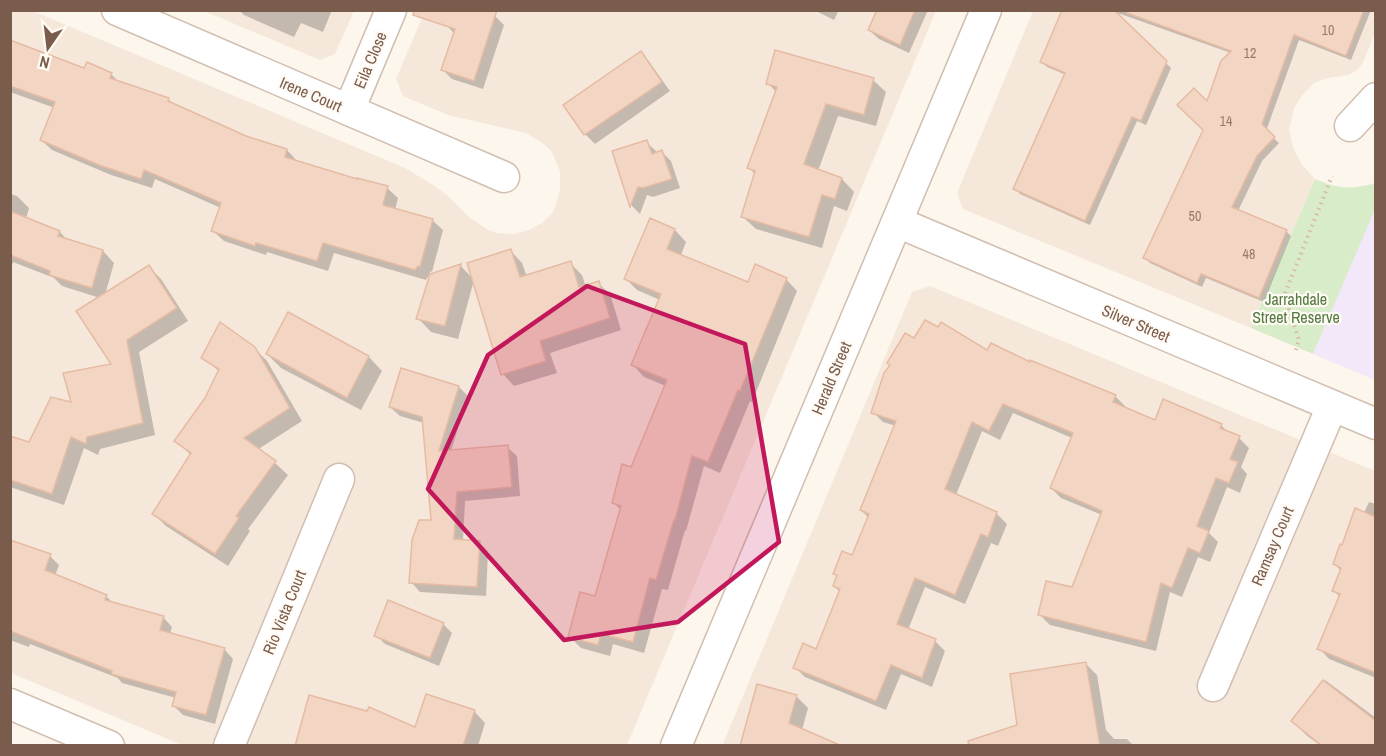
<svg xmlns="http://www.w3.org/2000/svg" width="1386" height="756" viewBox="0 0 1386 756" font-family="'Archivo Narrow',sans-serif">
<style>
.residential{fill:#f5e8da}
.education{fill:#f3e8fa}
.green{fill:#d8ecc9}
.shadow{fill:#0003}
.building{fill:#f3d5c3;stroke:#e6bba3;stroke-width:1.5}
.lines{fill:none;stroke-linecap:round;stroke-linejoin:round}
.street-casing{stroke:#d1beb0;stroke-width:33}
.path{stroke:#d9b8a5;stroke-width:4;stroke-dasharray:1.5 4.5;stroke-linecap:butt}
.street{stroke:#fff;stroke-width:30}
.marked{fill:#c2185b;fill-opacity:0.2;stroke:#c2185b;stroke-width:4.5;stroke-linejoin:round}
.labels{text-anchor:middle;stroke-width:4.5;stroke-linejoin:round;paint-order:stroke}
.number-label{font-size:14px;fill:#987a6a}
.street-label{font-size:16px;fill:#7a5c4d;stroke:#fffaf3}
.park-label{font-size:16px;fill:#537a41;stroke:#fffaf3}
</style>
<rect width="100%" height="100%" fill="#fdf6ec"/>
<g class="residential">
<path d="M10,11H33L405,168L433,185L448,196L469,217L488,230L497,233L514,234L529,230L542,223L552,213L555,207L560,189V171L556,162L552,152L544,144L526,133L448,115L403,96L396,79L425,11H936L627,745H182L11,673Z"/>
<path d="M204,11H354L335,54L320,60Z"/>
<path d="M1033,11H1375V33L1363,63L1358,69L1349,75L1328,78L1314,83L1303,94L1294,108L1289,130L1293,147L1302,165L1315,179L1251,328L963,209L957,193Z"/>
<path d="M930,286L1375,471V745L722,746L912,292Z"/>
</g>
<path class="education" d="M1375,207V380L1313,354Z"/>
<path class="green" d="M1315,179C1338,189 1351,190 1375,183L1376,207L1313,354L1251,328Z"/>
<g class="shadow">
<path d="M239,10H332L323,32L301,23L294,37L244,15Z"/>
<path d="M814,10H839L834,20Z"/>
<path d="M878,10H928L909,53L879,39L869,30Z"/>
<path d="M1073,10H1371L1351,60L1299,40L1266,131L1279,143L1262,161L1238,211L1286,231L1291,236L1264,302L1206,278L1202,287L1150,263L1145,257L1205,130L1208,103L1231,53L1112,11L1171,68L1146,125L1137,121L1090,225L1020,194L1015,188L1066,75L1047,67L1041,61Z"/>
<path d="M495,16L504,25L483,89L452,79L443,70L455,34L445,24Z"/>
<path d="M10,42L85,70L111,74L120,83L168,99L179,110L246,137L287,150L297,161V162L387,188L398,198L395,210L432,220L443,230L432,272L431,271L426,280L334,253L328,271L267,252L266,255L224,241L213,231L221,208L155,179L152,188L111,175L52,150L41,140L55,108L10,92Z"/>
<path d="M641,53L650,63L670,91L595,144L585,134L565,106Z"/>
<path d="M873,80L886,92L876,126L838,116L818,171L842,179L854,192L847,211L834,206L822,248L756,229L743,217L756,175L749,168L776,92L768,83Z"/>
<path d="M646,142L656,151L657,154L662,152L671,161L680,188L653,197L647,195L640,214L632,206L613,152Z"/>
<path d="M10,194L17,196L29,208L26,219L60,232L68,241L103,251L114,263L105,295L149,267L161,279L188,321L139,352L155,435L100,449L98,455L84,448L64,505L10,487V437L30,444L113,365L100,298L62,286L54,278L13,262L10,272Z"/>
<path d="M651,220L675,230L686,242L681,255L748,284L786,279L797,291L752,402L750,401L720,473L704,466L686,531L685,530L668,590L662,589L644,653L613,644L610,656L581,648L570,637L596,598L621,510L614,503L632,468L666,386L644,377L633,365L660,300L637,290L626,279Z"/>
<path d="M511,251L522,263L527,277L570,263L582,275L586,287L598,283L610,294L621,330L550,353L557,373L514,386L503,374L474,280L458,339L431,332L418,318L431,275L461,266L473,279Z"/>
<path d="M289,314L369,357L382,371L361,410L281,368L267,354Z"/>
<path d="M914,340L988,353L1030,364L1115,396L1125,406L1124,409L1156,422L1221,425L1230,434L1239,438L1249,448L1241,467L1247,474L1240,493L1227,487L1209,533L1218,542L1210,562L1198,557L1182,597L1170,592L1156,651L1050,625L1040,615L1072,589L1102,515L1061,498L1051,488L1072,438L1013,413L1000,440L982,431L956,495L997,514L1007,524L998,546L991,543L965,604L925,587L908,630L935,641L945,651L932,687L901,674L886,710L805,677L795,667L817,651L840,592L834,586L838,577L835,573L853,557L869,518L861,510L896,426L883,422L873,412Z"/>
<path d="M254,348L267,361L302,421L257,450L275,463L288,475L248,529L250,531L228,566L166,526L154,514L192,456L176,441L207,399L220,372L203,357Z"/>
<path d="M459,387L468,396L451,451L507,447L517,456L520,496L465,501L463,541L479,542L488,552L486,596L420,592L411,582L432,522L424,423L400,416L390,407Z"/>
<path d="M1369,502L1376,504V678L1329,659L1319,648L1340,597L1334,591L1341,571L1335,564L1364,513Z"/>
<path d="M10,541L50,556L59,565L55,576L106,596L114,604L163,617L172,627L170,634L224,649L233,659L215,724L183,715L174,706L176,698L122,683L118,678L30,644L29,647L10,640Z"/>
<path d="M443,624L452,633L439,666L385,644L376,635Z"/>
<path d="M1085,663L1097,675L1106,730L1114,739H1127L1134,746H1002L1019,726Z"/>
<path d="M1325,680L1376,718V746H1321L1306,735L1293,721Z"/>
<path d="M796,696L808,708L802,730L742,746Z"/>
<path d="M474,711L485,723L478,746H296L416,729Z"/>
</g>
<g class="building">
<path d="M414,10H497L474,81L441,70L455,29L413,15Z"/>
<path d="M877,10H915L900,45L868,30Z"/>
<path d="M1062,10H1114L1167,61L1141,121L1132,117L1085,221L1013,189L1065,73L1040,62Z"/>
<path d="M1127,10H1364L1346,56L1294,35L1262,124L1275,137L1257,156L1232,207L1287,230L1259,298L1201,274L1197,283L1143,258L1203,130L1177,105L1194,88L1207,101L1221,61L1231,51L1127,13Z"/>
<path d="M10,40L84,68L87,62L112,73L110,78L169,98L168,101L246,136L287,149L285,157L357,179V178L388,186L383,205L433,219L420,267L418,266L415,270L323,243L317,261L256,243L255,246L211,231L221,203L144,170L141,179L99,165L40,140L55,102L10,86Z"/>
<path d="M775,50L874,78L864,115L826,104L804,164L842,178L835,199L822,195L809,237L741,217L755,171L747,168L777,87L766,84Z"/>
<path d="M641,51L662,82L584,135L563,105Z"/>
<path d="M647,140L652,154L662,150L672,179L643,188L638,187L630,207L612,151Z"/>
<path d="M10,211L60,231L58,236L103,250L92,288L49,275L50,271L10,255Z"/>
<path d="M650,218L675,229L667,249L748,282L755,264L787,278L740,391L738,390L708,462L692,456L675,520H674L656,580L650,578L633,642L601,634L598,645L568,637L580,592L595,596L621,506L612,503L622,464L631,467L667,380L631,365L661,294L624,279Z"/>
<path d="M511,249L520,277L571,261L579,287L599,281L610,318L540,341L546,361L501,375L467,263Z"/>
<path d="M461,264L445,326L416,319L430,274Z"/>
<path d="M149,265L177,308L127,340L143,423L87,437L86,444L71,437L52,494L10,480V436L29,442L51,397L71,402L63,373L111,364L76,311Z"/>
<path d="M288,312L369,356L347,398L266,354Z"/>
<path d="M925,320L938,327L941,322L987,350L991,343L1030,362V360L1116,395L1113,402L1155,420L1163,399L1222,424L1220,428L1240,436L1230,459L1238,462L1229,483L1216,478L1197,526L1209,531L1200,553L1188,548L1172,588L1161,583L1146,642L1038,615L1046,581L1072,587L1102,511L1050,488L1073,433L1003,404L989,431L972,422L945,489L997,512L988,537L981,534L955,595L915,578L897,624L936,639L922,678L891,665L876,701L793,668L803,643L816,649L840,589L833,586L837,575L833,574L842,551L852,555L869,514L860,510L896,421L871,413L884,373L890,365L887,363L905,333L914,338Z"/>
<path d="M220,322L255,347L290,408L244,438L276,461L236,516L239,518L215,554L152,514L191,453L174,441L205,398L219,369L201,358Z"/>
<path d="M401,368L459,386L439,451L508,445L512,487L457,492L454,539L480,541L477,587L409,583L412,540L419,520H431L422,417L389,407Z"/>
<path d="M1355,508L1376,517V673L1317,649L1340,594L1332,591L1341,568L1333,564L1340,544L1342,545Z"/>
<path d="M10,540L51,554L45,570L107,595L105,600L164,616L160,630L225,648L206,715L172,706L176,692L111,674L112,671L10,631Z"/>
<path d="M388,600L444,623L430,658L374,636Z"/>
<path d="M1086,662L1100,746H969L968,741L1017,725L1010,674Z"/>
<path d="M1323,680L1376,721V746H1322L1291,721Z"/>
<path d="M757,684L797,695L789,723L842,746H740Z"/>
<path d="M426,694L475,710L463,746H295L309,695L367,711L369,707L415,727Z"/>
</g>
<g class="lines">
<g class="street-casing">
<g id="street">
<path d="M117,10L504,177"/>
<path d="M349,110L391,10"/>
<path d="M1350,126L1376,98"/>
<path d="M897,222L1376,424"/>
<path d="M1213,686L1332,406"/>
<path d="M10,704L109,746"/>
<path d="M229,746L339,479"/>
<path d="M676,746L986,10"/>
</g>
</g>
<path class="path" d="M1296,350L1299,340L1284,296L1332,176"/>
<use href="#street" class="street"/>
</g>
<path class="marked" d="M587,286L745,344L779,542L678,622L564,640L428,489L488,355Z"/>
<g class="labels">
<g class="number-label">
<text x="1328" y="35">10</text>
<text x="1250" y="58">12</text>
<text x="1226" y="126">14</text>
<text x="1195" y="221">50</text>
<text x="1249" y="259">48</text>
</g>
<g class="street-label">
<text transform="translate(370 60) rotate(-67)" y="6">Eila Close</text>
<text transform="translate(311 94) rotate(23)" y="6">Irene Court</text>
<text transform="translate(1136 323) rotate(23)" y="6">Silver Street</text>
<text transform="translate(831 378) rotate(-67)" y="6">Herald Street</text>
<text transform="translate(1272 546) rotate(-67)" y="6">Ramsay Court</text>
<text transform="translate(284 612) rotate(-68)" y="6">Rio Vista Court</text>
</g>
<g class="park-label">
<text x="1296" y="305">Jarrahdale<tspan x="1296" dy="18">Street Reserve</tspan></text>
</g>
</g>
<rect width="1386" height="756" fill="none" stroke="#7a5c4d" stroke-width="24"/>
<g transform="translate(48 48) rotate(194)" stroke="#fffaf3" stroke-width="4.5" paint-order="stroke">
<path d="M0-4.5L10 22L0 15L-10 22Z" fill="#7a5c4d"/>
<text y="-9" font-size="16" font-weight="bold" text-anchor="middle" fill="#7a5c4d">N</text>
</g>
</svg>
